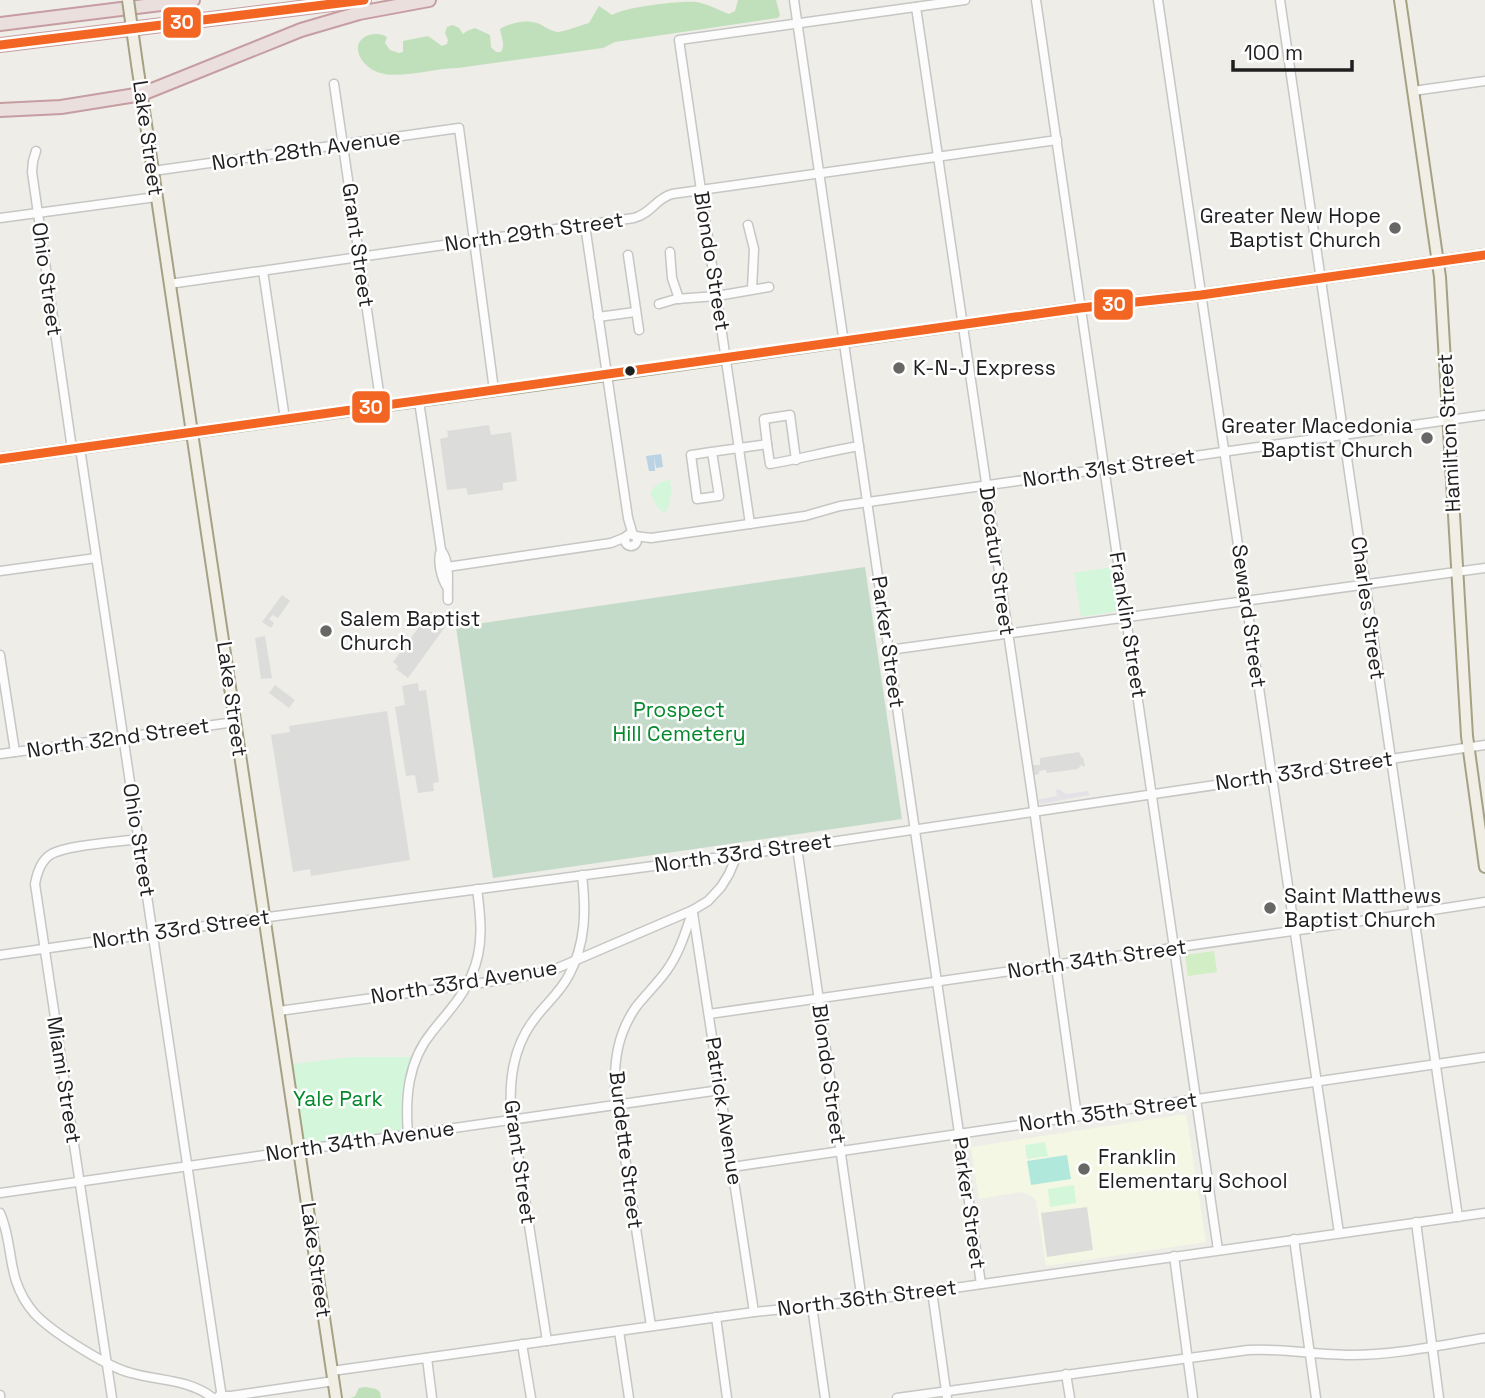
<svg xmlns="http://www.w3.org/2000/svg" width="1485" height="1398" viewBox="0 0 1485 1398" font-family="'Space Grotesk',sans-serif">
<style>
.education{fill:#f4f7e4}
.grass{fill:#d2eec4}
.forest{fill:#c0dfbb}
.cemetery{fill:#c5dbca}
.park{fill:#d4f6db}
.pitch{fill:#b0e9dc}
.parking{fill:#dcdcda}
.plaza{fill:#e4e2e7}
.water{fill:#b9d2e4}
.lines{fill:none;stroke-linecap:round;stroke-linejoin:round}
.minor-casing{stroke:#c6c6c4;stroke-width:11}
.major-casing{stroke:#a5a184;stroke-width:14}
.highway-casing{stroke:#c69da0;stroke-width:16}
.minor{stroke:#fcfcfc;stroke-width:8}
.major{stroke:#f1efe5;stroke-width:10}
.highway{stroke:#ebdfde;stroke-width:12}
.major-bridge-casing{stroke:#a5a184;stroke-width:14;stroke-linecap:butt}
.major-bridge{stroke:#f1efe5;stroke-width:10}
.bus-1-casing{stroke:#fff;stroke-width:14}
.bus-1{stroke:#f26522;stroke-width:9}
.poi-dot{fill:#676765;stroke:#fff;stroke-width:2.5}
.bus-dot{fill:#1f1f1f;stroke:#fff;stroke-width:2.5}
.labels{text-anchor:middle;stroke-width:5;stroke-linejoin:round;paint-order:stroke}
.street-label{font-size:21px;fill:#1f1f1f;stroke:#fff}
.poi-label{font-size:21px;fill:#1f1f1f;stroke:#fff;text-anchor:start}
.park-label{font-size:21px;fill:#03882a;stroke:#fff}
.line-badge{stroke:#fff;stroke-width:2.5}
.badge-label{font-size:19px;text-anchor:middle;font-weight:bold;fill:#fff}
</style>
<rect width="100%" height="100%" fill="#eeede8"/>
<path class="education" d="M1186,1114L1206,1242L1046,1266L1036,1200L1030,1195L1021,1192L979,1199L971,1147Z"/>
<path class="grass" d="M1214,951L1217,972L1188,976L1185,955Z"/>
<g class="forest">
<path d="M738,0H776L780,15L778,18L615,42L603,48L458,68C434,68 402,79 380,73C370,70 359,61 358,50C356,36 376,30 387,37L385,43L390,50L399,53L403,52V41L428,36L442,46L447,44L448,40L445,33L447,27L453,25L459,28L463,34L467,31L475,28L490,35L491,47L496,52H501C506,44 501,38 500,29C510,23 525,19 537,23C545,26 549,31 558,32C563,32 582,25 589,23L599,6L612,15C624,7 682,0 697,2C707,4 719,10 729,14L735,11Z"/>
<path d="M366,1387L376,1389L380,1392L381,1398H351L355,1396L359,1388Z"/>
</g>
<path class="cemetery" d="M865,567L902,819L493,878L456,627Z"/>
<g class="park">
<path d="M671,480L670,485L672,490L668,508L665,513L658,508L650,493C655,484 661,481 671,480Z"/>
<path d="M1112,567L1118,611L1081,617L1074,573Z"/>
<path d="M351,1057H411C403,1083 400,1103 402,1130L304,1144L292,1064Z"/>
<path d="M1045,1142L1048,1156L1027,1159L1025,1145Z"/>
<path d="M1074,1185L1076,1203L1050,1207L1048,1189Z"/>
</g>
<path class="pitch" d="M1067,1155L1071,1179L1031,1185L1027,1161Z"/>
<g class="parking">
<path d="M489,425L491,435L511,432L517,481L503,483V490L468,495L466,488L447,490L440,439L448,437L447,431Z"/>
<path d="M282,595L290,601L278,618L273,615L269,619L274,623L271,628L262,622Z"/>
<path d="M431,611L448,623L408,678L396,669L398,666L393,662Z"/>
<path d="M265,636L272,678L261,679L255,638Z"/>
<path d="M418,683L419,691L426,690L439,782L433,783L434,791L418,793L415,775L406,776L395,707L405,705L402,686Z"/>
<path d="M275,685L295,700L289,708L269,693Z"/>
<path d="M387,711L410,860L311,876L310,869L293,872L271,735L290,732L289,726Z"/>
<path d="M1079,752L1082,758L1083,757L1085,767L1081,765L1078,769L1047,773L1046,770L1039,771V774L1035,775L1033,777L1031,763L1033,765H1040V758Z"/>
<path d="M1087,1207L1093,1250L1047,1257L1041,1213Z"/>
</g>
<path class="plaza" d="M1059,789L1066,794L1088,791L1089,795L1041,804L1036,800L1057,796L1056,790Z"/>
<path class="water" d="M661,454L663,467L656,468L654,456L655,471H649L646,456Z"/>
<g class="lines">
<g class="minor-casing">
<g id="minor">
<path d="M794,0L981,1284"/>
<path d="M1036,0L1218,1250"/>
<path d="M1158,0L1339,1233"/>
<path d="M1280,0L1458,1217"/>
<path d="M916,7L1033,802L1077,1116"/>
<path d="M334,84L381,406"/>
<path d="M1413,91L1485,81"/>
<path d="M36,151L33,161L32,172L72,449"/>
<path d="M153,171L459,128L494,390"/>
<path d="M0,218L156,197"/>
<path d="M585,225L628,518L633,535"/>
<path d="M748,225L754,249L752,289"/>
<path d="M670,252L672,278L679,299"/>
<path d="M628,255L639,330"/>
<path d="M263,271L285,419"/>
<path d="M169,284L634,218C652,213 655,199 672,194L1057,140"/>
<path d="M659,304L676,299L717,296L769,287"/>
<path d="M598,317L635,312"/>
<path d="M419,401L441,550C437,560 441,578 447,587"/>
<path d="M767,444L764,419L790,415L796,460"/>
<path d="M80,448L222,1398"/>
<path d="M712,452L719,496L697,499L691,455C716,451 741,448 767,444L770,464C800,459 829,451 859,446"/>
<path d="M750,524L679,40L965,0"/>
<circle cx="631" cy="540" r="6"/>
<path d="M635,536L651,538L805,516L840,506L1485,415"/>
<path d="M441,550C451,563 447,584 448,600"/>
<path d="M447,567L611,543L626,537"/>
<path d="M0,571L96,558"/>
<path d="M889,650L1485,568"/>
<path d="M0,655L15,752"/>
<path d="M0,754L235,722"/>
<path d="M797,847L862,1301"/>
<path d="M693,913L754,1312"/>
<path d="M0,955L276,916L797,847L1485,745"/>
<path d="M279,1011L517,978L553,970L693,910L708,901L721,887L729,874L737,855"/>
<path d="M709,1014L1355,922L1485,902"/>
<path d="M408,1134C405,1097 408,1061 432,1032C447,1013 463,997 472,974C484,947 481,918 477,889"/>
<path d="M732,1167L1485,1057"/>
<path d="M0,1193L720,1090"/>
<path d="M0,1213C10,1235 9,1259 16,1281C20,1293 26,1304 35,1314C52,1332 107,1367 131,1373C159,1381 189,1379 213,1398"/>
<path d="M1416,1222L1439,1398"/>
<path d="M1294,1239L1316,1398"/>
<path d="M1174,1256L1193,1398"/>
<path d="M932,1291L947,1398"/>
<path d="M812,1306L825,1398"/>
<path d="M716,1317L727,1398"/>
<path d="M651,1326L617,1105C612,1070 615,1037 636,1007C646,994 658,983 667,970C680,952 686,930 693,910"/>
<path d="M619,1331L629,1398"/>
<path d="M547,1341L511,1109C509,1076 515,1043 536,1017C547,1003 561,991 569,975C586,943 586,910 582,875"/>
<path d="M522,1344L531,1398"/>
<path d="M427,1358L432,1398"/>
<path d="M332,1371L754,1312L862,1301L1485,1213"/>
<path d="M1066,1374L1070,1398"/>
<path d="M0,1395V1398"/>
<path d="M219,1396H231L334,1381"/>
<path d="M112,1398L35,884C37,873 41,861 50,855C65,845 119,842 139,839"/>
<path d="M897,1398L1248,1350C1282,1348 1316,1355 1351,1355C1395,1355 1441,1345 1485,1338"/>
</g>
</g>
<g class="major-casing">
<g id="major">
<path d="M1400,0L1440,277L1467,736L1485,867"/>
<path d="M137,64L336,1398"/>
<path d="M0,459L606,375L1080,308L1201,295L1485,255"/>
</g>
</g>
<g class="highway-casing">
<g id="highway">
<path d="M0,24L193,0"/>
<path d="M0,45L364,0"/>
<path d="M0,110L61,107L142,94L301,30L359,13L429,0"/>
</g>
</g>
<use href="#minor" class="minor"/>
<use href="#major" class="major"/>
<use href="#highway" class="highway"/>
<g class="major-bridge-casing">
<path id="major-bridge" d="M128,0L137,64"/>
</g>
<use href="#major-bridge" class="major-bridge"/>
<g class="bus-1-casing">
<g id="bus-1">
<path d="M0,45L364,0"/>
<path d="M0,459L1080,308L1201,295L1485,255"/>
</g>
</g>
<use href="#bus-1" class="bus-1"/>
</g>
<g class="poi-dot">
<circle cx="1395" cy="228" r="7"/>
<circle cx="899" cy="368" r="7"/>
<circle cx="1427" cy="438" r="7"/>
<circle cx="326" cy="631" r="7"/>
<circle cx="1270" cy="908" r="7"/>
<circle cx="1084" cy="1169" r="7"/>
</g>
<circle class="bus-dot" cx="630" cy="371" r="6"/>
<g class="labels">
<g class="street-label">
<text transform="translate(148 138) rotate(82)" y="7">Lake Street</text>
<text transform="translate(306 150) rotate(-8)" y="7">North 28th Avenue</text>
<text transform="translate(534 232) rotate(-8)" y="7">North 29th Street</text>
<text transform="translate(358 245) rotate(82)" y="7">Grant Street</text>
<text transform="translate(712 261) rotate(81)" y="7">Blondo Street</text>
<text transform="translate(47 279) rotate(82)" y="7">Ohio Street</text>
<text transform="translate(1449 433) rotate(-93)" y="7">Hamilton Street</text>
<text transform="translate(1109 468) rotate(-8)" y="7">North 31st Street</text>
<text transform="translate(997 561) rotate(82)" y="7">Decatur Street</text>
<text transform="translate(1368 608) rotate(82)" y="7">Charles Street</text>
<text transform="translate(1249 616) rotate(82)" y="7">Seward Street</text>
<text transform="translate(1128 625) rotate(81)" y="7">Franklin Street</text>
<text transform="translate(888 642) rotate(82)" y="7">Parker Street</text>
<text transform="translate(232 699) rotate(82)" y="7">Lake Street</text>
<text transform="translate(118 738) rotate(-8)" y="7">North 32nd Street</text>
<text transform="translate(1304 771) rotate(-8)" y="7">North 33rd Street</text>
<text transform="translate(139 840) rotate(81)" y="7">Ohio Street</text>
<text transform="translate(743 853) rotate(-8)" y="7">North 33rd Street</text>
<text transform="translate(181 929) rotate(-8)" y="7">North 33rd Street</text>
<text transform="translate(1097 959) rotate(-8)" y="7">North 34th Street</text>
<text transform="translate(464 982) rotate(-9)" y="7">North 33rd Avenue</text>
<text transform="translate(829 1074) rotate(82)" y="7">Blondo Street</text>
<text transform="translate(64 1080) rotate(81)" y="7">Miami Street</text>
<text transform="translate(724 1111) rotate(81)" y="7">Patrick Avenue</text>
<text transform="translate(1108 1112) rotate(-8)" y="7">North 35th Street</text>
<text transform="translate(360 1141) rotate(-8)" y="7">North 34th Avenue</text>
<text transform="translate(626 1150) rotate(83)" y="7">Burdette Street</text>
<text transform="translate(520 1162) rotate(82)" y="7">Grant Street</text>
<text transform="translate(969 1203) rotate(82)" y="7">Parker Street</text>
<text transform="translate(316 1260) rotate(82)" y="7">Lake Street</text>
<text transform="translate(867 1298) rotate(-7)" y="7">North 36th Street</text>
</g>
<g class="poi-label">
<text x="1381" y="223" text-anchor="end">Greater New Hope<tspan x="1381" dy="24">Baptist Church</tspan></text>
<text x="913" y="375">K-N-J Express</text>
<text x="1413" y="433" text-anchor="end">Greater Macedonia<tspan x="1413" dy="24">Baptist Church</tspan></text>
<text x="340" y="626">Salem Baptist<tspan x="340" dy="24">Church</tspan></text>
<text x="1284" y="903">Saint Matthews<tspan x="1284" dy="24">Baptist Church</tspan></text>
<text x="1098" y="1164">Franklin<tspan x="1098" dy="24">Elementary School</tspan></text>
</g>
<g class="park-label">
<text x="679" y="717">Prospect<tspan x="679" dy="24">Hill Cemetery</tspan></text>
<text x="338" y="1106">Yale Park</text>
</g>
</g>
<g class="line-badge">
<rect x="162" y="6" width="40" height="33" rx="7" fill="#f26522"/>
<rect x="1093" y="288" width="41" height="33" rx="7" fill="#f26522"/>
<rect x="351" y="390" width="40" height="34" rx="7" fill="#f26522"/>
</g>
<g class="badge-label">
<text x="182" y="29">30</text>
<text x="1114" y="311">30</text>
<text x="371" y="414">30</text>
</g>
<path d="M1233 60v10h119v-10" fill="none" stroke="#1f1f1f" stroke-width="3.5"/>
<text x="1244" y="60" font-size="21" fill="#1f1f1f" stroke="#ffffff" stroke-width="5" paint-order="stroke">100 m</text>
</svg>
